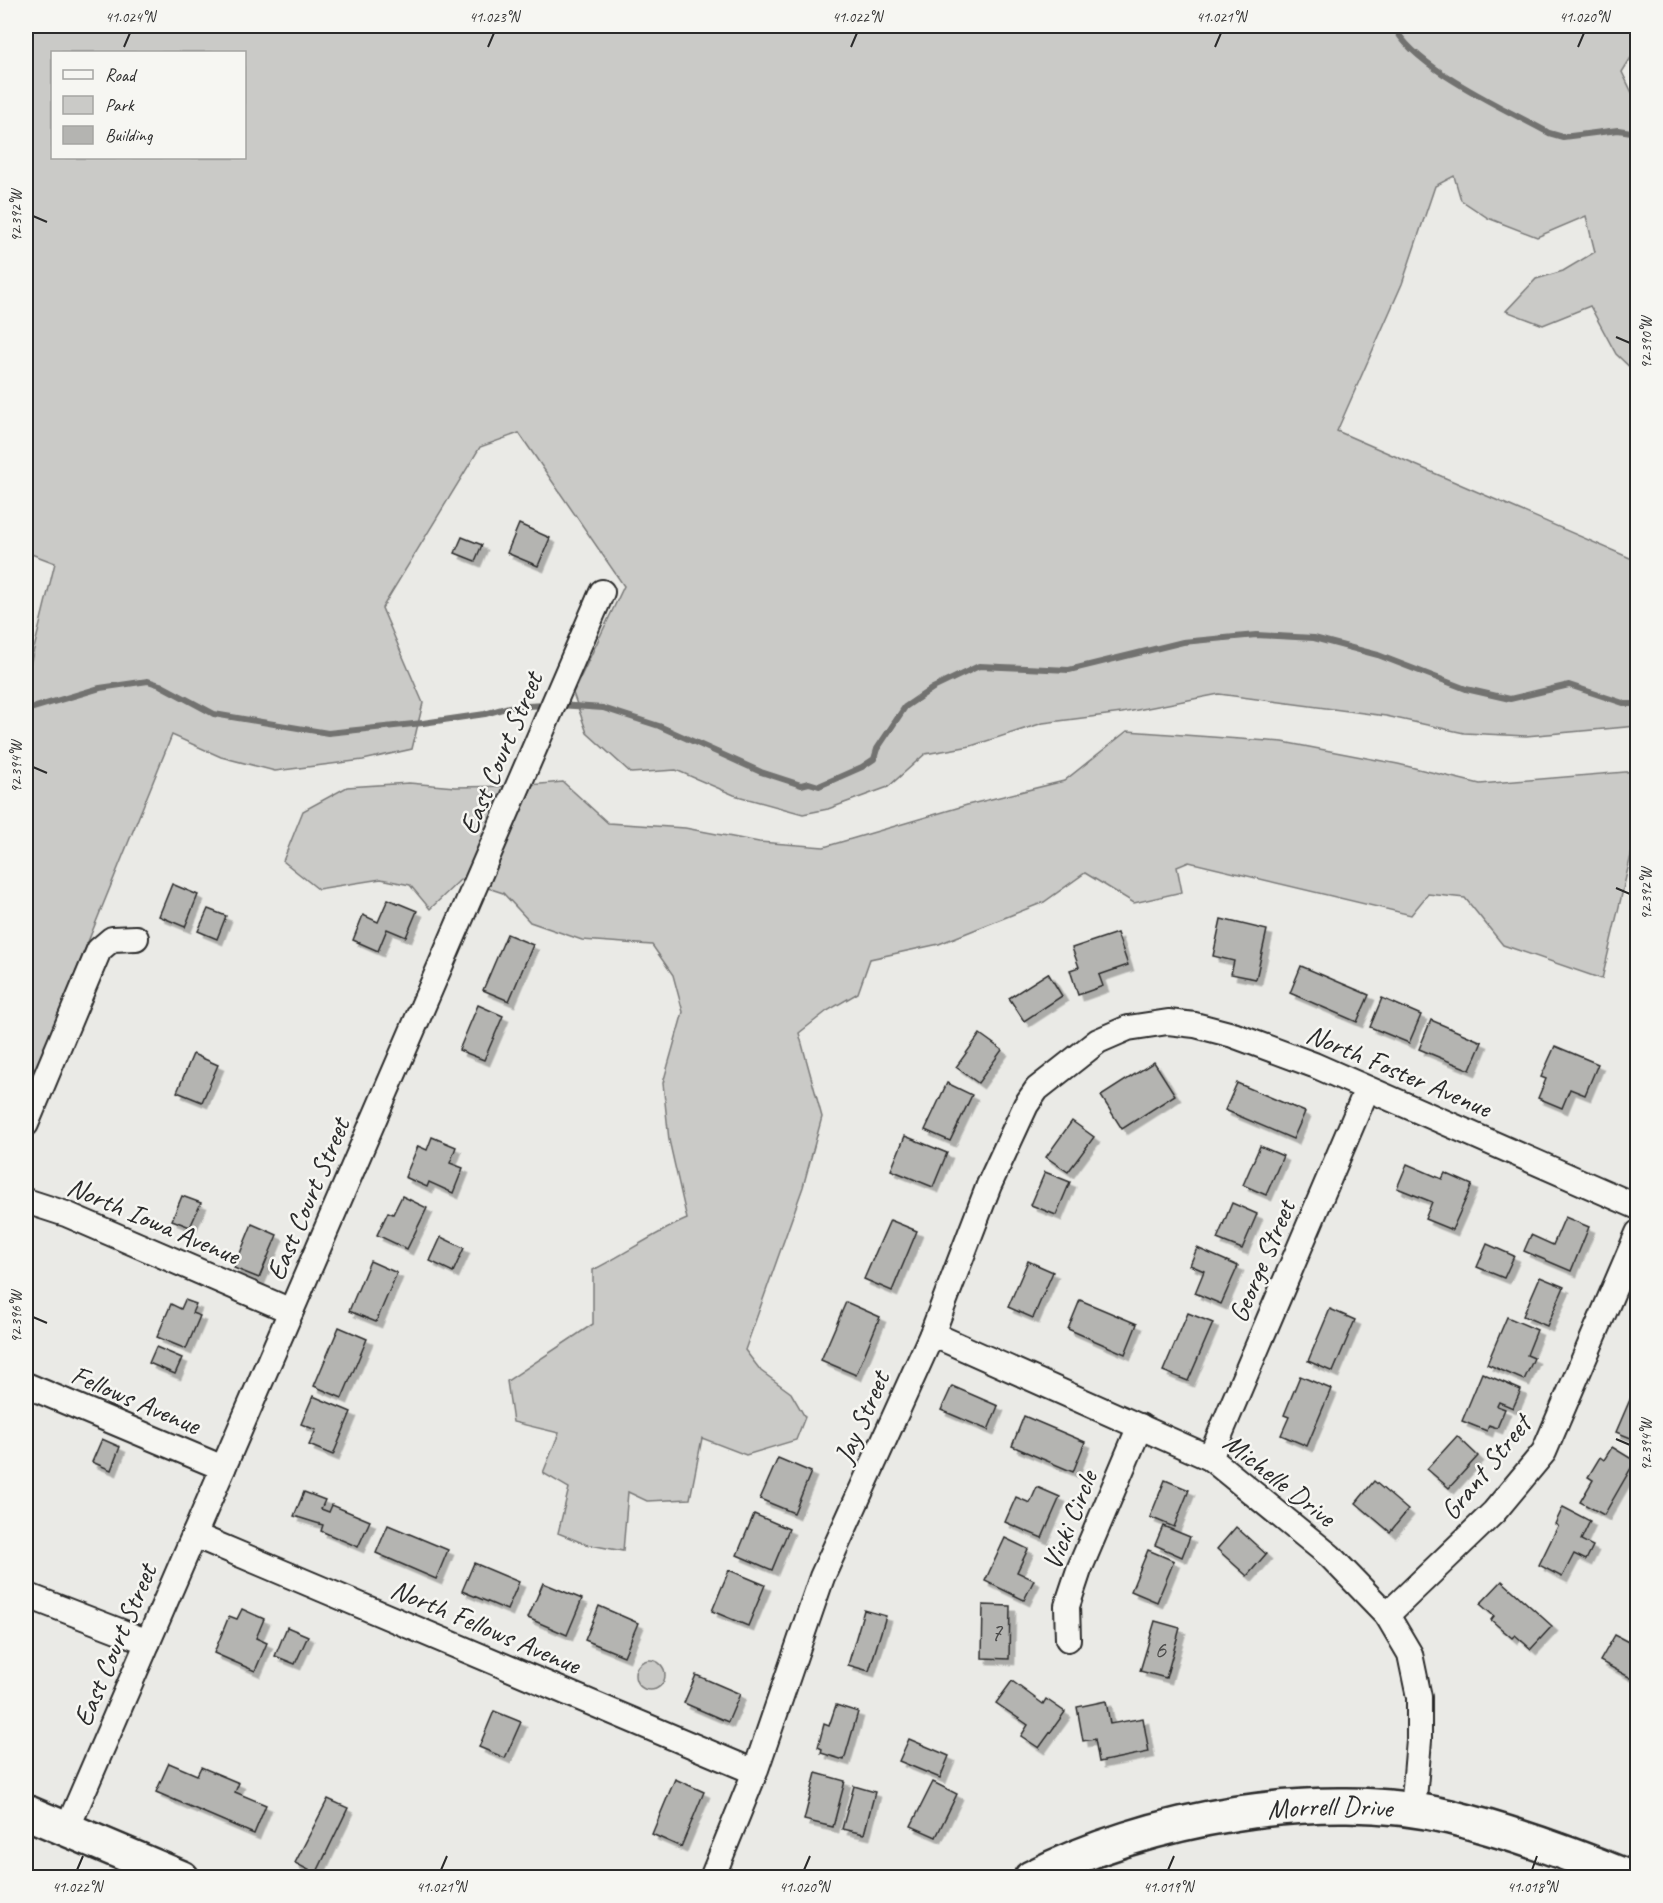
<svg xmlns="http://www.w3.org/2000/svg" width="1663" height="1903" viewBox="0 0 1663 1903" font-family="Caveat,sans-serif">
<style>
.green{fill:#cacac7;stroke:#7a7a79;stroke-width:1.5;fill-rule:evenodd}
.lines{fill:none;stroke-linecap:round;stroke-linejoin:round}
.stream{stroke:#727270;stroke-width:6}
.building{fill:#b4b4b1;stroke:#2b2b2b;stroke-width:1.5;filter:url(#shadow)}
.street-casing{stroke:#2b2b2b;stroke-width:28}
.secondary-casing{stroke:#2b2b2b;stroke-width:38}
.street{stroke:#f6f6f2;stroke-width:24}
.secondary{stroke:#f6f6f2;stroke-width:33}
.ticks{fill:none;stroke:#2b2b2b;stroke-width:2}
.labels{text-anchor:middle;stroke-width:5;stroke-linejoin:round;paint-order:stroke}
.number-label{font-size:26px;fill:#4d4d4c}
.street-label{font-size:28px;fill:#2b2b2b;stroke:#f6f6f2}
.neatline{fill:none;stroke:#2b2b2b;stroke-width:2}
.ticks-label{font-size:15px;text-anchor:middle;fill:#2b2b2b}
</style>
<defs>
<filter id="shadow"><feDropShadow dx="5.5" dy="5.5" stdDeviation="0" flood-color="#0004"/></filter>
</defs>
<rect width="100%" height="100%" fill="#eaeae6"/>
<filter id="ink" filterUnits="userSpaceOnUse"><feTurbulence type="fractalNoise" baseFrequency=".0167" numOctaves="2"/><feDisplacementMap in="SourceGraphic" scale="12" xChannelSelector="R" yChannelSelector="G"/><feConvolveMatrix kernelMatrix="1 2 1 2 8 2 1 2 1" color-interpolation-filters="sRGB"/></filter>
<g filter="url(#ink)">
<g class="green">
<path d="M26,26H1637V48L1622,72L1638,105L1637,374L1616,354L1590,306L1543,325L1506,311L1536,279L1563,271L1595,252L1586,216L1537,237L1488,218L1461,200L1454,176L1435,186L1402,284L1337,431L1637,561V726L1526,736L1464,733L1386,716L1219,694L1122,713L1043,723L971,746L925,754L888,787L828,809L803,814L734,795L676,770L631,773L587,733L573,693L624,586L519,433L480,447L382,608L423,703L412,749L363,760L275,771L221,757L172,735L31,1082L26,1080V670L29,669L55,563L26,552ZM52,52H244V158H52Z"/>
<path d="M1127,731L1283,742L1398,764L1480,784L1637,771V830L1602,979L1503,945L1465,898L1428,894L1411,915L1189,862L1177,867L1182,892L1134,903L1085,873L1044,902L939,944L870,959L858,993L827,1011L799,1033L822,1117L803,1187L745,1350L761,1371L791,1393L805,1417L796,1440L746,1455L702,1438L690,1499L647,1501L628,1492L623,1551L585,1544L558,1533L569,1488L543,1473L559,1433L513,1422L507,1381L593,1324V1270C625,1254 654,1233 687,1219L669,1140L663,1083L683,1012L673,975L652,945L582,940L530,922L503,893L461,879L430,909L410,885L381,879L318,889L283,861L303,811L347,787L409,783L455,787L518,786L563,782L608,823L685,828L759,842L824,847L967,805L1064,781Z"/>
<circle cx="650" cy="1675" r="15"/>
</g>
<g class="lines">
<g class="stream">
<path d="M1394,26C1413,68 1508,110 1549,133L1563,137L1618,130L1638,133"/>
<path d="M559,705L603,708L659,726L761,772L801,785L809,783L819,786L862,767L874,759L877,749L905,707L933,688L979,666L1069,670L1183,642L1256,635L1314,638L1378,655L1466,689L1510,699L1569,685L1626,704H1638"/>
<path d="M26,710L100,688L148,681L160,685L214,714L328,733L423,723L485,714L509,707L546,705"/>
</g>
</g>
<g class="building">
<path d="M519,524L550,538L538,566L507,553Z"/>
<path d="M462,537L482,545L475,561L455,553Z"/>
<path d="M172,884L198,895L185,927L159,916Z"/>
<path d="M388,899L417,911L406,937L387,929L378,951L353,940L363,915L378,922Z"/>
<path d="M208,909L226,916L217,939L198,931Z"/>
<path d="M1221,919L1267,930L1256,979L1231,974L1234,961L1213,956Z"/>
<path d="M1117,933L1128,965L1099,975L1103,986L1078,995L1070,970L1079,967L1072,948Z"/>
<path d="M507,934L533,945L509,1001L483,990Z"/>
<path d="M1301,966L1369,995L1357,1022L1290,993Z"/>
<path d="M1048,973L1062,996L1024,1021L1009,998Z"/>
<path d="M1382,998L1421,1015L1409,1043L1370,1027Z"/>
<path d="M478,1005L503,1016L484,1060L459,1050Z"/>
<path d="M1431,1020L1482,1042L1470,1070L1419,1049Z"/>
<path d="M980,1034L1002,1050L978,1083L956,1067Z"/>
<path d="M1555,1046L1598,1064L1585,1095L1570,1089L1562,1108L1538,1098L1546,1079L1541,1077Z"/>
<path d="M193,1054L218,1065L202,1102L177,1092Z"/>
<path d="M1154,1062L1175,1095L1122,1129L1101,1096Z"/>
<path d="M947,1083L972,1095L950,1141L925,1130Z"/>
<path d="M1237,1083L1305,1112L1293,1139L1225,1110Z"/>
<path d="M1072,1121L1094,1137L1068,1172L1046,1157Z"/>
<path d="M905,1136L947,1153L933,1187L891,1170Z"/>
<path d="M432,1137L456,1147L450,1163L463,1168L453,1193L429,1182L427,1187L405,1177L418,1146L427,1150Z"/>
<path d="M1260,1146L1283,1156L1266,1195L1243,1185Z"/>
<path d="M1407,1164L1442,1179L1445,1173L1472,1185L1452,1230L1425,1219L1432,1202L1397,1188Z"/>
<path d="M1045,1172L1070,1182L1056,1215L1031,1205Z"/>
<path d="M182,1196L201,1203L190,1227L172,1220Z"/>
<path d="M402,1196L427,1208L407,1249L377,1235L388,1212L393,1214Z"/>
<path d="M1232,1203L1257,1214L1242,1249L1217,1239Z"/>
<path d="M1565,1217L1589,1227L1571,1271L1524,1251L1531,1235L1553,1245Z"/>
<path d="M890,1220L917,1231L892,1291L864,1279Z"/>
<path d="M252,1224L277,1235L259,1278L234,1268Z"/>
<path d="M441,1237L464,1248L453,1272L430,1261Z"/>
<path d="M1487,1244L1514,1256L1504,1278L1477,1267Z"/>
<path d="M1197,1248L1238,1266L1221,1304L1195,1293L1204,1271L1190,1265Z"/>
<path d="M370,1261L397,1273L376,1322L349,1311Z"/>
<path d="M1028,1261L1053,1272L1033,1318L1008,1307Z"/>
<path d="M1540,1277L1564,1287L1547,1326L1523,1316Z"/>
<path d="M185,1300L196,1304L192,1313L200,1316L186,1349L157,1337L171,1304L181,1309Z"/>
<path d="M1080,1300L1137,1324L1125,1354L1068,1329Z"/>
<path d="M846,1302L880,1317L856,1375L821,1360Z"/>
<path d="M1330,1309L1355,1320L1333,1372L1308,1361Z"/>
<path d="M1188,1313L1213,1323L1188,1381L1163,1371Z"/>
<path d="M1507,1317L1537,1330L1527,1355L1534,1358L1524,1380L1487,1364Z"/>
<path d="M339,1327L367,1339L342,1398L314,1386Z"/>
<path d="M156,1347L182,1358L175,1374L149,1363Z"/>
<path d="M1482,1373L1521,1390L1513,1408L1499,1402L1497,1406L1505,1409L1497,1428L1489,1425L1487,1431L1462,1421Z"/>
<path d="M1300,1376L1331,1389L1307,1446L1281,1435L1289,1417L1284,1415Z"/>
<path d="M1638,1381V1441L1616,1432Z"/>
<path d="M952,1386L998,1406L988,1430L941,1410Z"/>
<path d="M313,1396L351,1412L333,1455L309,1445L316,1430L301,1424Z"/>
<path d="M1024,1416L1085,1442L1073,1472L1012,1446Z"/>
<path d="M1457,1436L1478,1456L1449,1488L1427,1469Z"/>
<path d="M102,1439L120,1447L111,1470L92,1462Z"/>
<path d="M1612,1447L1635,1461L1604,1515L1580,1502L1593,1480L1588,1477L1600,1457L1604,1460Z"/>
<path d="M778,1458L811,1472L794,1513L760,1499Z"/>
<path d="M1165,1480L1189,1490L1174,1527L1150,1517Z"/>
<path d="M1374,1481L1408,1510L1390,1532L1356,1503Z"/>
<path d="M1037,1487L1060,1497L1042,1538L1005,1522L1016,1497L1030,1503Z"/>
<path d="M304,1492L325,1500L321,1509L329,1512L332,1505L370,1521L358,1547L321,1531L323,1525L294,1516Z"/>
<path d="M1563,1507L1590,1521L1581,1540L1593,1546L1586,1560L1574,1554L1562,1577L1539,1565L1558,1526L1555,1524Z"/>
<path d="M754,1514L789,1529L772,1570L737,1555Z"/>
<path d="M388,1525L448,1550L436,1579L376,1553Z"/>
<path d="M1163,1526L1190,1537L1182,1557L1155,1545Z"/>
<path d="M1236,1527L1266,1554L1247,1576L1217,1549Z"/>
<path d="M1005,1538L1028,1549L1017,1572L1034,1580L1024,1600L985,1581Z"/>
<path d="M1148,1550L1174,1561L1157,1602L1131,1591Z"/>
<path d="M474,1563L519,1582L507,1610L462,1591Z"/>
<path d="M729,1570L765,1585L748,1626L712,1611Z"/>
<path d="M1502,1581L1552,1626L1531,1649L1515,1635L1512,1638L1491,1620L1494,1616L1480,1604Z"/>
<path d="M543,1583L582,1599L567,1635L528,1618Z"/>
<path d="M983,1605L1010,1606L1009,1659L982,1658Z"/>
<path d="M599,1606L638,1623L624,1656L585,1640Z"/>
<path d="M242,1609L264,1619L256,1638L267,1643L255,1671L214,1653L229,1616L237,1619Z"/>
<path d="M864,1610L886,1616L869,1671L848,1665Z"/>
<path d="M1155,1621L1180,1628L1166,1678L1140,1671Z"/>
<path d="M287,1627L308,1636L295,1664L275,1656Z"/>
<path d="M1615,1635L1638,1647V1682L1600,1661Z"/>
<path d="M696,1675L740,1694L728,1722L684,1703Z"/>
<path d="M1012,1681L1043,1704L1046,1699L1065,1712L1039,1748L1021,1736L1028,1725L996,1703Z"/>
<path d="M1106,1701L1110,1724L1143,1718L1149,1752L1099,1762L1095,1739L1083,1741L1077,1707Z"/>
<path d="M836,1705L858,1712L844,1760L821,1753L822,1749L818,1747L824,1724L829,1726Z"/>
<path d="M494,1711L521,1722L505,1758L479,1747Z"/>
<path d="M909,1739L949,1756L940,1778L899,1761Z"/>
<path d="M169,1763L197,1775L201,1767L239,1783L235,1792L266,1805L254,1834L156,1792Z"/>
<path d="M816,1773L845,1781L833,1827L804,1820Z"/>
<path d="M675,1779L704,1792L681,1847L652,1834Z"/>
<path d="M933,1782L957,1794L936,1837L911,1826Z"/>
<path d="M854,1786L875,1792L864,1834L842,1829Z"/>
<path d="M328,1799L348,1808L316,1874L295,1863Z"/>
</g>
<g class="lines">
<g class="street-casing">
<g id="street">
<path d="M26,1124L99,950L112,939L136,938"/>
<path d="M26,1201L66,1214L291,1311"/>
<path d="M932,1334L1210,1458L1330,1556L1387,1615L1410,1654L1419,1697V1740L1413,1811"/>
<path d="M26,1385L223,1468"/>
<path d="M1210,1458L1367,1089"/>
<path d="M194,1535L755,1772"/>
<path d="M26,1595L148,1642"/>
<path d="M1387,1615L1494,1512L1544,1452L1638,1233"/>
<path d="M1068,1639L1067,1606L1079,1570L1140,1426"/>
<path d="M67,1829L602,592"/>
<path d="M712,1878L755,1772L822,1577L932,1334L989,1185L1026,1105L1037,1089L1098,1041L1128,1028L1168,1022L1195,1025L1233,1035L1314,1065L1638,1207"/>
</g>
</g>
<g class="secondary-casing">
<g id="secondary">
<path d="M26,1812L182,1878"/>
<path id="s1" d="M1031,1878C1146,1818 1323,1786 1450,1817C1511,1832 1571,1854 1630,1878"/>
</g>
</g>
<use href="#street" class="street"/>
<use href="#secondary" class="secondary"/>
</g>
</g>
<path class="ticks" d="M124,47L130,33M488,47L494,33M851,47L857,33M1215,47L1221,33M1578,47L1584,33M33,216L47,222M1616,337L1630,343M33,767L47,773M1616,888L1630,894M33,1317L47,1323M1616,1439L1630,1445M77,1870L83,1856M441,1870L447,1856M804,1870L810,1856M1168,1870L1174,1856M1532,1870L1537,1856"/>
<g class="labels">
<g class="number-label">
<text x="996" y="1641">7</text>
<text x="1160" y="1658">6</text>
</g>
<g class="street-label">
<text transform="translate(500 753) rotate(-67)" y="10">East Court Street</text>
<text transform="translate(1399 1070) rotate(23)" y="10">North Foster Avenue</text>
<text transform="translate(307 1199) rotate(-67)" y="10">East Court Street</text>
<text transform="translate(154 1220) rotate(23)" y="10">North Iowa Avenue</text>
<text transform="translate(1261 1261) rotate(-67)" y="10">George Street</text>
<text transform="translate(136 1399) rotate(23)" y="10">Fellows Avenue</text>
<text transform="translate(861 1417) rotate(-66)" y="10">Jay Street</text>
<text transform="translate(1485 1467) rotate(-51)" y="10">Grant Street</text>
<text transform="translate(1280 1479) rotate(38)" y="10">Michelle Drive</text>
<text transform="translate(1069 1520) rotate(-68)" y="10">Vicki Circle</text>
<text transform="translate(486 1626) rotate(23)" y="10">North Fellows Avenue</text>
<text transform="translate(114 1645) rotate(-67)" y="10">East Court Street</text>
<text dy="10" stroke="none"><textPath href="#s1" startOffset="310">Morrell Drive</textPath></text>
</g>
</g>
<rect width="1663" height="1903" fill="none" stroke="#f6f6f2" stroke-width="66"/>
<rect x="51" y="51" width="195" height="108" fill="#f6f6f2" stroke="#a5a5a2" stroke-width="1.5"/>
<rect x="63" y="70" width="30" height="9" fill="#f6f6f2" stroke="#a5a5a2" stroke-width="1.5"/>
<text x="105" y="81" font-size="18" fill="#2b2b2b">Road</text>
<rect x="63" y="96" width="30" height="18" fill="#cacac7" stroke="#a5a5a2" stroke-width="1.5"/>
<text x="105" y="111" font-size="18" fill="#2b2b2b">Park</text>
<rect x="63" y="126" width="30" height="18" fill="#b4b4b1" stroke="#a5a5a2" stroke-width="1.5"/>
<text x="105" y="141" font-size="18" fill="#2b2b2b">Building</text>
<rect x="33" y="33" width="1597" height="1837" class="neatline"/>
<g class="ticks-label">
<text x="130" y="22">41.024°N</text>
<text x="494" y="22">41.023°N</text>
<text x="857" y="22">41.022°N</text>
<text x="1221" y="22">41.021°N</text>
<text x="1584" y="22">41.020°N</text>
<text transform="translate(16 216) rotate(-90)" y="5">92.392°W</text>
<text transform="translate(1646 343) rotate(-90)" y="5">92.390°W</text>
<text transform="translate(16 767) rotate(-90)" y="5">92.394°W</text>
<text transform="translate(1646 894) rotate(-90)" y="5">92.392°W</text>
<text transform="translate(16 1317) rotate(-90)" y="5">92.396°W</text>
<text transform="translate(1646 1445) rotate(-90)" y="5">92.394°W</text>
<text x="77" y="1892">41.022°N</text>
<text x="441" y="1892">41.021°N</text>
<text x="804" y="1892">41.020°N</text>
<text x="1168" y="1892">41.019°N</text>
<text x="1532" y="1892">41.018°N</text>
</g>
</svg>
